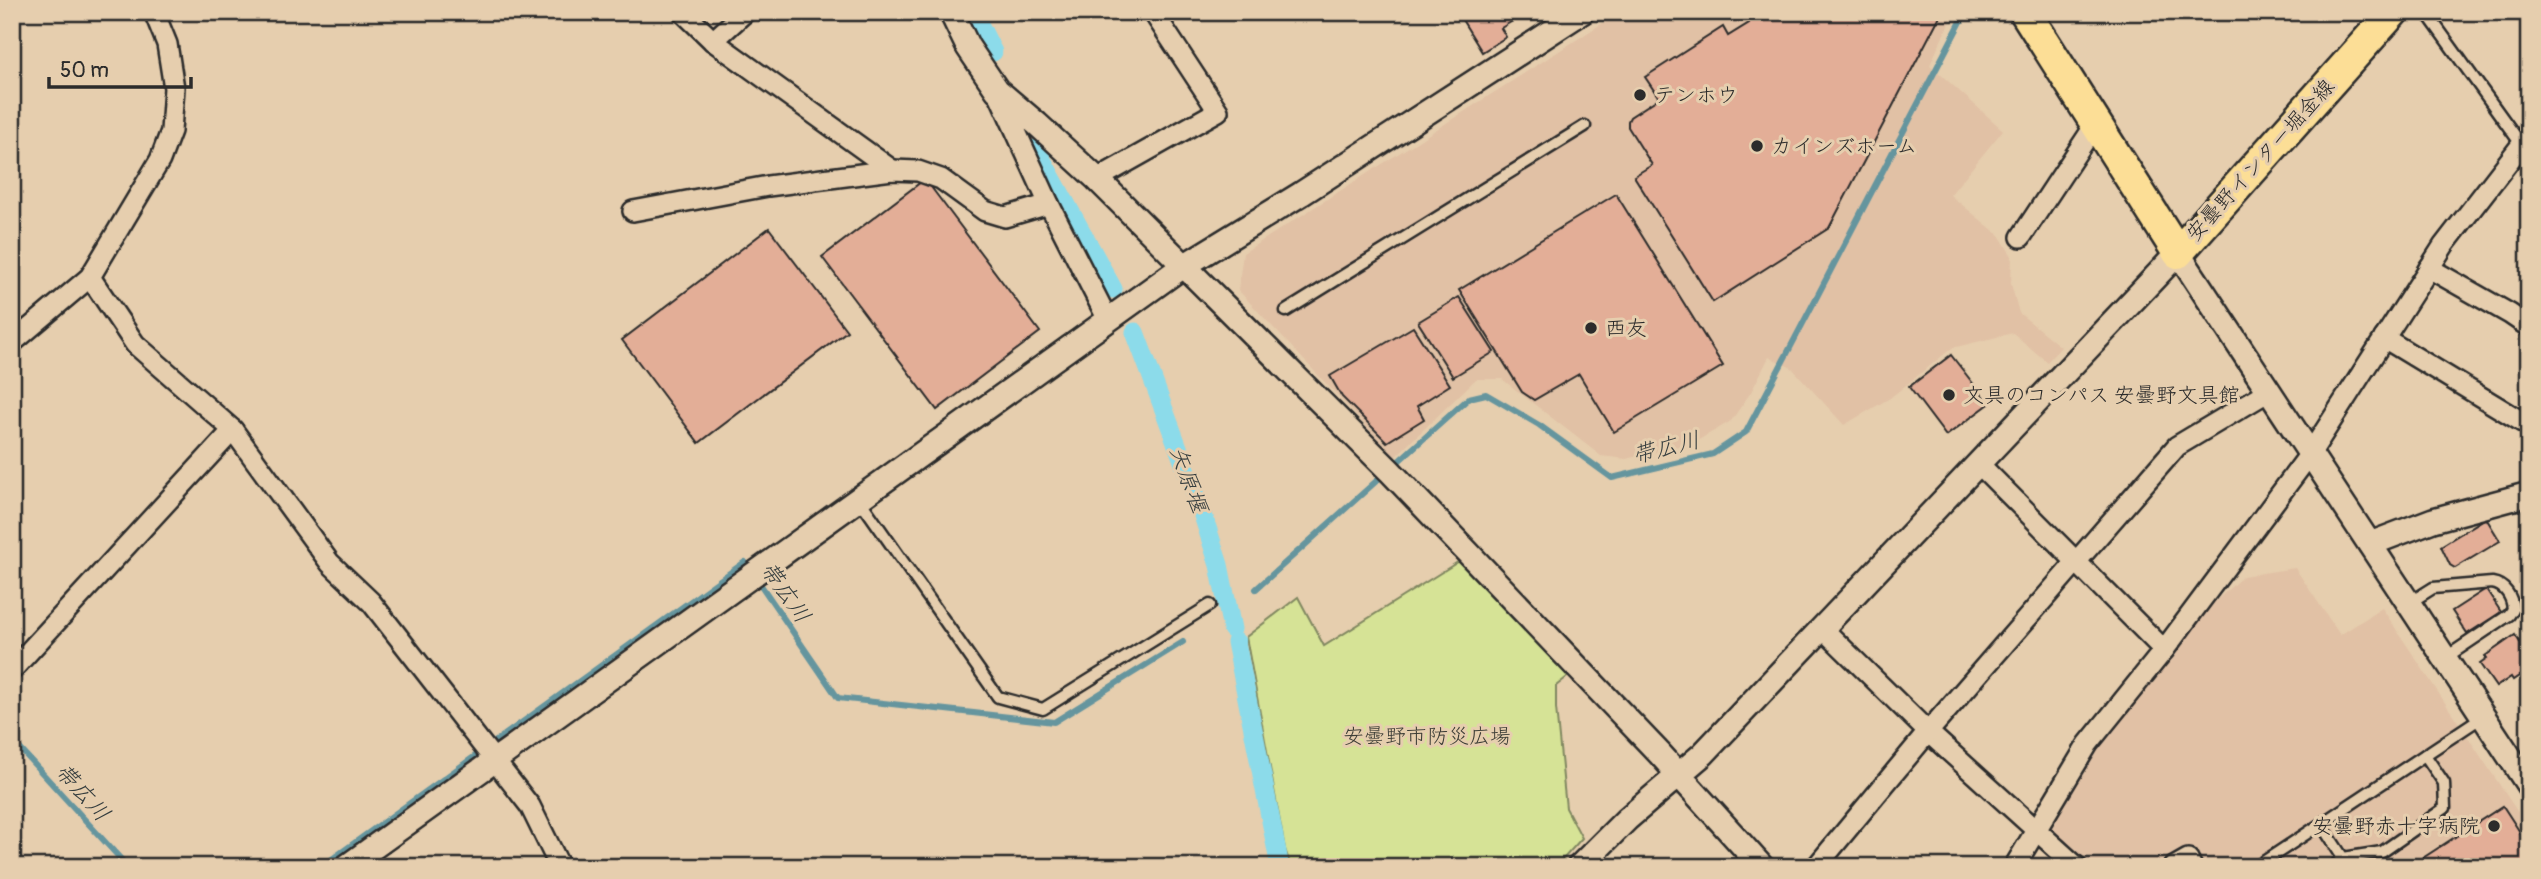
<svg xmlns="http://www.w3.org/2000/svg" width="2541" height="879" viewBox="0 0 2541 879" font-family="Pangolin,'Klee One',sans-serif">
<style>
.built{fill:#e1c1a5}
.green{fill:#d6e396;stroke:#808760;stroke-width:2}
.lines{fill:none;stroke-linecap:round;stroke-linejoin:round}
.stream{stroke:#65959e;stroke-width:6}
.canal{stroke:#8cdbea;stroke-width:19}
.building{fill:#e3ae97;stroke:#2b2b2b;stroke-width:2}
.service-casing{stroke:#2b2b2b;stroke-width:15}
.minor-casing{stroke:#2b2b2b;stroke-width:24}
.tertiary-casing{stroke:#2b2b2b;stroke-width:28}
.primary-casing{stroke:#2b2b2b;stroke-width:35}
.service{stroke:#e6ceae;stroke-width:10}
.minor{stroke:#e6ceae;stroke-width:19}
.tertiary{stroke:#e6ceae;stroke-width:23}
.primary{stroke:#fcde96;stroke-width:30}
.poi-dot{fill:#2b2b2b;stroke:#e6ceae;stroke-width:2.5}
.labels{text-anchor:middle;stroke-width:6;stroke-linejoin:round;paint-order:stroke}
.poi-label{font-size:21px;fill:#2b2b2b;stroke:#e6ceae;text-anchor:start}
.street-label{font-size:21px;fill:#2b2b2b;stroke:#e6ceae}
.park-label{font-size:21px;fill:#3c3d36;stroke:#e6ceae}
.water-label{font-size:23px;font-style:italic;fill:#353d3e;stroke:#e6ceae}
</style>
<rect width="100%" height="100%" fill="#e6ceae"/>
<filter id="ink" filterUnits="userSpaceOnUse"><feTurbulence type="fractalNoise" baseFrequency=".0143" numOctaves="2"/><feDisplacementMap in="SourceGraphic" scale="14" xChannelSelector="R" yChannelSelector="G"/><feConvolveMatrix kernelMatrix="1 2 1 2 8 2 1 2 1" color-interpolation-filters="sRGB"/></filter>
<g filter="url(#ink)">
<g class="built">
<path d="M1620,12H1954L1930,65L2003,130L1950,195L1999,235L2012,256L2011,284L2019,313L2061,347L2047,362L2013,333L1952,348L1890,398L1844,425L1792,368L1769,357L1751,392L1731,421L1695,442L1626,459L1601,456L1502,379H1476L1395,457L1238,290L1243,253Z"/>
<path d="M2295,568L2340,635L2382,608L2529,829V867H2203L2195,849L2163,867H2083L2045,832L2096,746L2209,607L2243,576Z"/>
</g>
<path class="green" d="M1461,560L1571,674L1556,686V708L1566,808L1582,838L1556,867H1291L1285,849L1246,637L1298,597L1324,646Z"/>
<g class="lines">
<g class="stream">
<path d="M1256,589L1469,398L1486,394L1539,425L1612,478L1713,454L1746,432L1966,12"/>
<path d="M12,740L128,867"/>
<path d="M321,867L745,562L838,698L1054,722L1183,642"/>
</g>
<g class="canal">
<path d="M973,12L993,52"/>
<path d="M1036,149L1113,289"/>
<path d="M1135,332L1201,509L1219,565L1232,629"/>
<path d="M1236,642L1280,867"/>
</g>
</g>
<g class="building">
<path d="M1470,12H1526V13L1501,28L1506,37L1482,52L1461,18Z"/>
<path d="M1752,12H1942L1829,228L1713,302L1634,176L1652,165L1628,127V121L1630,117L1659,98L1645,77L1723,27L1728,36L1749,23Z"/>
<path d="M925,179L1040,332L937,410L822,257Z"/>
<path d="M1616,194L1723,366L1614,432L1579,374L1534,400L1522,392L1459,290Z"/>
<path d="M769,228L847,331L699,443L622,340Z"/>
<path d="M1459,297L1494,352L1453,377L1418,322Z"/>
<path d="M1413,327L1450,385L1417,406L1424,419L1387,442L1342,397L1330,376Z"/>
<path d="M1951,355L1989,404L1946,436L1909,387Z"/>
<path d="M2486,518L2500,541L2455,568L2450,565L2441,546Z"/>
<path d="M2486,589L2501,612L2467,634L2452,611Z"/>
<path d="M2515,635L2529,656V669L2513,680L2511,677L2496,687L2480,664L2487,659L2485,656Z"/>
<path d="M2503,806L2529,846V867H2409Z"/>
</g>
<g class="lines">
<g class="service-casing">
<g id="service">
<path d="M2426,12L2521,144"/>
<path d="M1286,311L1585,126"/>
<path d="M859,499L998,697L1043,709L1210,605"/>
<path d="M2409,603L2433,588L2492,583C2505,585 2512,597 2513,609L2509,615L2445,658"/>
<path d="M2321,824L2343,858"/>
<path d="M2256,867L2482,717"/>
<path d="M2333,867L2343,858L2382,852L2445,808L2444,783L2425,755"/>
</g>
</g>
<g class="minor-casing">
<g id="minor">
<path d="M683,12L713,41L892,170"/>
<path d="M713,41L745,12"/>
<path d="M997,90L1049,204"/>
<path d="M1097,179L1218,111L1153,12"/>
<path d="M633,211L768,186L892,170L918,171L941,179L985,211L1005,217L1049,204L1108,320"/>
<path d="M2021,237L2095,125"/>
<path d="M2429,268L2510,314L2529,327"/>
<path d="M90,277L135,344L233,430L330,563L371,602L530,806L560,867"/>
<path d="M2384,338L2529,426"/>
<path d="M12,343L90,277L160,160L171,131L174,88L167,44L154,12"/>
<path d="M1978,463L2164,650"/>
<path d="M1823,629L1928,732L2077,867"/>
<path d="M12,670L233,430"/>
<path d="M1816,867L1928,732L2177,446L2269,391"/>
<path d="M2014,867L2088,744L2164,650L2310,454L2444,245L2529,135"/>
<path d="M2174,867L2188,859L2192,867"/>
</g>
</g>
<g class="tertiary-casing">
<g id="tertiary">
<path d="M951,12L968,47L997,90L1037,124L1097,179L1390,471L1660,754L1762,867"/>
<path d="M2370,544L2433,520L2529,494"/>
<path d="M346,867L1182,267L1301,194L1582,12"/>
<path d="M1579,867L1627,819L1703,754L2178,253L2529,786"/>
</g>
</g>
<g class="primary-casing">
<path id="primary" d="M2025,12L2178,253L2393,12"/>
</g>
<use href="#service" class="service"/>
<use href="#minor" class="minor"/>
<use href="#tertiary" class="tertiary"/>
<use href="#primary" class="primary"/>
</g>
</g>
<g class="poi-dot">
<circle cx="1640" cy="95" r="7"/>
<circle cx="1757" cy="146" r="7"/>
<circle cx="1591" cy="328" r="7"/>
<circle cx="1949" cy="395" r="7"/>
<circle cx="2494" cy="826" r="7"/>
</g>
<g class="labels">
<g class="poi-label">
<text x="1654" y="102">テンホウ</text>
<text x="1771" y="153">カインズホーム</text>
<text x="1605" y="335">西友</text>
<text x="1963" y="402">文具のコンパス 安曇野文具館</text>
<text x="2480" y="833" text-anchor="end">安曇野赤十字病院</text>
</g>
<g class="street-label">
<text transform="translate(2260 160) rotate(-48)" y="7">安曇野インター堀金線</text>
</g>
<g class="park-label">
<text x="1427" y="743">安曇野市防災広場</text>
</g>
<g class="water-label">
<text transform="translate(1666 447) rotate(-14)" y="8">帯広川</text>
<text transform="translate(1189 479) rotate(70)" y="8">矢原堰</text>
<text transform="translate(786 592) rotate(55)" y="8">帯広川</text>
<text transform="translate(83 792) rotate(48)" y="8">帯広川</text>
</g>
</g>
<rect width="2541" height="879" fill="none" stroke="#e6ceae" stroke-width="42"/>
<rect x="21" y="21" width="2499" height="837" fill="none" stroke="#2b2b2b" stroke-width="2.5" filter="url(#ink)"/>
<path d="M49 77v10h142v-10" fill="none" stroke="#2b2b2b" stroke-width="3.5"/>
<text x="60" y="77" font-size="21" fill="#2b2b2b" stroke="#e6ceae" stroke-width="5" paint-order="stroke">50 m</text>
</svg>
